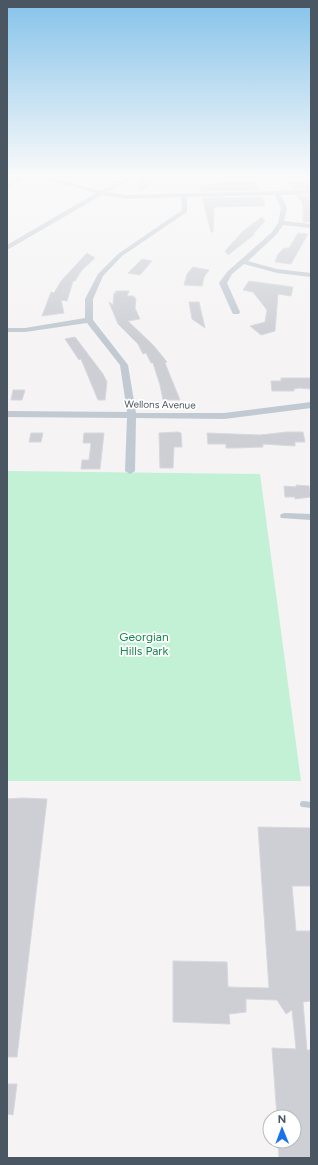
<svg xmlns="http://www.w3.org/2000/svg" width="318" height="1165" viewBox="0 0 318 1165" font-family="Figtree,sans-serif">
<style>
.green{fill:#c3f1d5}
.building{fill:#cdcfd5;stroke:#d7d9de}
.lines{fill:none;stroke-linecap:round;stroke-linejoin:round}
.lane{stroke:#c1cad2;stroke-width:6}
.street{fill:#c1cad2;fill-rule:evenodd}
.secondary{fill:#c1cbd6;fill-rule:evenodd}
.labels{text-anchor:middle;stroke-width:3.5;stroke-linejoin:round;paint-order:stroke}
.far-street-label{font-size:10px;fill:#4a5661;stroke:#fff}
.park-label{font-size:12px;fill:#17864f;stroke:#fff}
</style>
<rect width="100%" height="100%" fill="#f5f3f3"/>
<path class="green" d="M7,471L260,474L301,781H7Z"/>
<g class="building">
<path d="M140,176H152V184L139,192V178Z"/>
<path d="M311,181V189H293L289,183Z"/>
<path d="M257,182L259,190L201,191L199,185H210L215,184V183Z"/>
<path d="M297,196H311V222H303V204Z"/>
<path d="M262,197L265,206L214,207L213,232H211L202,198Z"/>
<path d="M262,217L265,221L253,234H255L228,255L225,251L243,231Z"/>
<path d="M298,233L308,234L291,264L275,262L278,254L284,248H289Z"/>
<path d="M87,253L95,258L82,270L75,281H73L67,301L61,300L64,313L42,316L51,292L54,293L61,281Z"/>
<path d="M142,259L152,261L140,275L128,273Z"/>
<path d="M193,267L209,270L204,277L202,286L184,285L187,274Z"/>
<path d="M249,281L293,287L291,296L278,294L275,331L261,335L250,326L265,322L267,310L253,292L243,290Z"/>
<path d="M116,291H129L127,296H134V298H136L135,308L140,319L128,321L154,346L167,362L165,363L180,400H163L160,385L153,363H151L146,353L143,354L138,344L118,324L109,302L113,305L114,293H116Z"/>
<path d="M189,302H199L205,328L192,319Z"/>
<path d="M75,337L103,374L107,382L105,400H98L81,359L79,360L65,339Z"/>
<path d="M281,378H311V389L299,388L294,389V391H272L271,381H281Z"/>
<path d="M13,390H25L22,400H11Z"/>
<path d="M178,432L181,433L182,447H174L173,468H160L159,433Z"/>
<path d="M287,432H303L305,442H295V446L263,444V447L235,448H226V444H208L207,433L260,435Z"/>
<path d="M31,433H43L41,442H29Z"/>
<path d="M84,433H104L100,469H81L82,460H89L91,443H83Z"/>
<path d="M296,485L309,486L311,497L295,499V497H285L284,486L296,487Z"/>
<path d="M22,798L47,799L17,1057H7V799Z"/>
<path d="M258,827L311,828V886H292L296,931H311V1001L303,1002L307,1050H311V1158H279L278,1141H294V1117H277L272,1048L296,1049L292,1010L286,1014L277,1000L246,999V1012L229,1014L230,1024L173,1022V961L227,962L228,987L269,988Z"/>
<path d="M7,1084H17L13,1115L7,1114Z"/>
</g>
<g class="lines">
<path class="lane" d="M303,804L311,805"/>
<g class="street">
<path d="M35,176H44L100,191L132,176H139L107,192L127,195L311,190V194L281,195L287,208L284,221L311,224V228L283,225L277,234L248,261L277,269L311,273V277L277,273L244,264L232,274L227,283L240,312L239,314H233L232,312L219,283L227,272L272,232L278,223L281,208L275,195L187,197V212L122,256L103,276L93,299V320L128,365L136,413H224L311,402V408L224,419L136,418L135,471L130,474L125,471L127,418L7,417V411L127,412L120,365L87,323L25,332H7V328H25L85,318V299L98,274L118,254L182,210L181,197L127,199L102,195L7,250V245L96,193Z"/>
<path d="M285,513L311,514V520L281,518L280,516L281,514Z"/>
</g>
<path class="secondary" d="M21,176H31L7,189V183Z"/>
</g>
<linearGradient id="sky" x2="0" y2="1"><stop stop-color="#85c3ea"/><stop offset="0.52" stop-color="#fafafa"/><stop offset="1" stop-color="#fafafa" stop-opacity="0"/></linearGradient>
<rect width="318" height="339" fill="url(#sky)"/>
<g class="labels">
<g class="far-street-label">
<text transform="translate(160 404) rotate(1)" y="4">Wellons Avenue</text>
</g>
<g class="park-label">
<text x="144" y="641">Georgian<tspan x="144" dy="14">Hills Park</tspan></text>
</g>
</g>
<rect width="318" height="1165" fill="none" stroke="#4a5661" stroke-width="16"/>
<g transform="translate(282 1129) rotate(359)"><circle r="19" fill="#ffffff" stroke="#b7bbc0"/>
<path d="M0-3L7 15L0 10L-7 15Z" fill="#1a73e8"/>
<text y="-6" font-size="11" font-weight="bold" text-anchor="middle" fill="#4a5661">N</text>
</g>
</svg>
